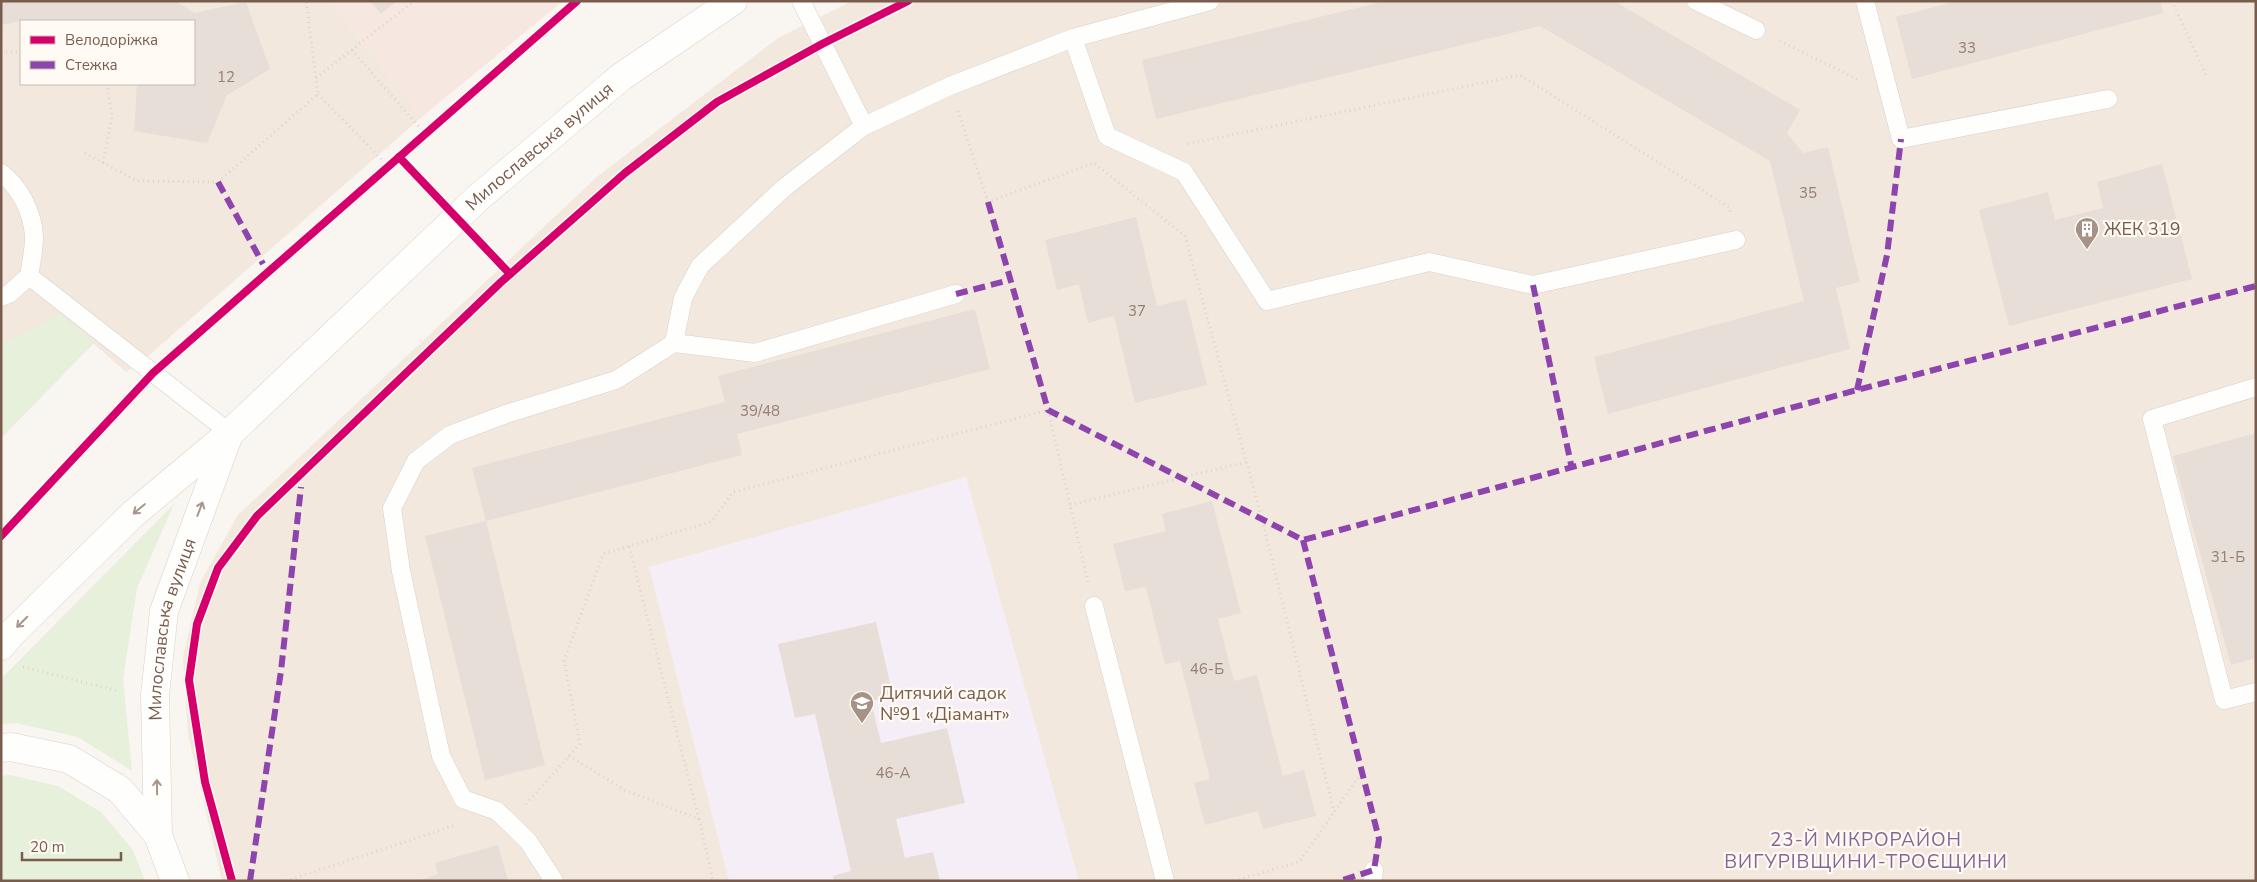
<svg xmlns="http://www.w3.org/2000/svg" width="2257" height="882" viewBox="0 0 2257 882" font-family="'Nunito Sans',sans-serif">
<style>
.residential{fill:#f2e8de;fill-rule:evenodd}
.commercial{fill:#f6e8e1}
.education{fill:#f6eef6}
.green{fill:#e7f0db}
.building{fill:#e6ded7}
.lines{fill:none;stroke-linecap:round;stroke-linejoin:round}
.service-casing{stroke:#d7d1cb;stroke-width:19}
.secondary-casing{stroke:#d9d2cb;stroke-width:29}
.path{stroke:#dcd5d0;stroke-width:3;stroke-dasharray:1 4;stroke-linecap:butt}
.service{stroke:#fefefd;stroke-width:18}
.secondary{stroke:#fefefd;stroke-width:28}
.quiet{stroke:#8e44ad;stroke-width:6;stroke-dasharray:12 6;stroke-linecap:butt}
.cycleway-casing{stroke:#fffaf3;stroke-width:11}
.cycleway{stroke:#d6006c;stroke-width:8}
.oneway{stroke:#a8958b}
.labels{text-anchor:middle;stroke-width:4.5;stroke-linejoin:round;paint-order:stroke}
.number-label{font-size:15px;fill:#977e72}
.street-label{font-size:18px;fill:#7a5c4d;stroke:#fffaf3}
.poi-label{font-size:18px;fill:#7a5c4d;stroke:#fffaf3;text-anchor:start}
.neighbourhood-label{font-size:19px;letter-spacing:1px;fill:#846695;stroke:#fffaf3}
</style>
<rect width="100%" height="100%" fill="#f9f5f0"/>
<g class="residential">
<path d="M1,1H329L422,117L140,363L126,372L93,343L1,438ZM21,21H194V84H21Z"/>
<path d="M852,1H2256V881H222L188,734L183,658L200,583L238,515L598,176L778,38Z"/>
</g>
<path class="commercial" d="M329,1H563L422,117Z"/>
<path class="education" d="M966,477L1079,881H729L649,567Z"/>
<g class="green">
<path d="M59,313L94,343L1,438V344L47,322Z"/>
<path d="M174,504L137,588L123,679L132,771L78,737L16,723L1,724V679Z"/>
<path d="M9,775L58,786L101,812L133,850L145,881H1V776Z"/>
</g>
<g class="building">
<path d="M1,1H176L194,13L246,2L270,69L227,95L207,143L134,131L137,84H194V21H21L1,25Z"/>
<path d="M370,1H397L381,14Z"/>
<path d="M1386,1H1614L1800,110L1787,133L1803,153L1828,147L1860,282L1836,288L1850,349L1608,414L1594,357L1804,301L1770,161L1540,26L1156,119L1142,60Z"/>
<path d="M1957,1H2160L2163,13L1912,79L1896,17Z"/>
<path d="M2162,164L2192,279L2009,326L1979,210L2048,192L2055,220L2103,208L2097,182Z"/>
<path d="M1136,217L1157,306L1186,299L1207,385L1135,403L1114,316L1088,323L1079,284L1057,290L1045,240Z"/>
<path d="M975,309L990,369L737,434L742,455L486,521L545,765L485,780L425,536L486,521L472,468L725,402L718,376Z"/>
<path d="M2256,433V658L2231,665L2173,456Z"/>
<path d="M1212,501L1241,613L1218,619L1234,681L1257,675L1283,776L1304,770L1316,816L1263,829L1258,811L1205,825L1194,783L1210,779L1180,661L1165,664L1146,587L1125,591L1113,544L1166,531L1162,514Z"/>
<path d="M876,622L893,696L871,701L881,743L947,728L965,803L896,819L905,858L933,852L940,881H834L833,876L851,871L815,714L795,718L778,644Z"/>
<path d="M498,845L508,881H418L438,874L435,863Z"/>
</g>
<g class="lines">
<g class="service-casing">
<g id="service">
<path d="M801,1L864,126"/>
<path d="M1696,1L1756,30"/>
<path d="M1865,1L1901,139L2108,99"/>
<path d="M1073,38L1107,136L1184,172L1267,301L1429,262L1533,285L1736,240"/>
<path d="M1,173C20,187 33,213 34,237C34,250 31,264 29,276L9,294L1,297"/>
<path d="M29,276L230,433"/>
<path d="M674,343L683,298L700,266L785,187L864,126L950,86L1073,38L1210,1"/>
<path d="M2256,387L2152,419L2224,700L2256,692"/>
<path d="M1094,606L1165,881"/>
<path d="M554,881L528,841L497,811L463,799L441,756L401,571L392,508L416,461L450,435L506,414L616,380L674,343L755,353L956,294"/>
<path d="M1373,881L1374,870"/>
</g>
</g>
<g class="secondary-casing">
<g id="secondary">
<path id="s1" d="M1,646L11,634L133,514L230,433L480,196L621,77L733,1"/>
<path d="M1,748L11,747L69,759L120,790L158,835L175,881"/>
<path id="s2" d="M158,835L155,695L164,611L229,434"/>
</g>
</g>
<g class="path">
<path d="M2172,1L2207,77"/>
<path d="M1780,41L1859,80"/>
<path d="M352,50L419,127"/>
<path d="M1,53L21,51"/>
<path d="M316,78L414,1"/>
<path d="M318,94L382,160"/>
<path d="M958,111L988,202L1094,163L1185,236L1262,519L1334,812"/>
<path d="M1188,144L1520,75L1729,207L1731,215"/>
<path d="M85,153L137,181L218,182L318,94L306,1"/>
<path d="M103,163L112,116L107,84"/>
<path d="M1070,505L1246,462"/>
<path d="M23,667L118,691"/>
<path d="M569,756L625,790L699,819L629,546"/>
<path d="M526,804L580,744L564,661L603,554L711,522L733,492L1048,410L1088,582"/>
<path d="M699,819L713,881"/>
<path d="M286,881L456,825"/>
<path d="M1234,881L1299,862L1362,772"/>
</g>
<use href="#service" class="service"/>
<use href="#secondary" class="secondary"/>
<g class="quiet">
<path d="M218,182L263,264"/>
<path d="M988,202L1048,410L1303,540L1857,390L2256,286"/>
<path d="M1533,285L1572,469"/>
<path d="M956,294L1010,280"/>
<path d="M1857,390L1887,255L1901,139"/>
<path d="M1303,540L1379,839L1374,870L1340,881"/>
<path d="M250,881L281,671L301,487"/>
</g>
<g class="cycleway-casing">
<g id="cycleway">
<path d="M399,157L510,274"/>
<path d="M1,536L153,373L577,1"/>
<path d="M232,881L205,782L189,680L197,624L218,568L257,516L500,283L625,173L717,102L822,44L908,1"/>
</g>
</g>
<use href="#cycleway" class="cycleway"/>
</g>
<defs><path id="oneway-shaft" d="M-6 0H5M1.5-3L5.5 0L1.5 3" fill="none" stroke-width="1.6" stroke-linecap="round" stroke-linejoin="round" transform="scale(1.25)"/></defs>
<g class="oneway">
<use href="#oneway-shaft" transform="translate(139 509) rotate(140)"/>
<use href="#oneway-shaft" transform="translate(200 509) rotate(-69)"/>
<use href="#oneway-shaft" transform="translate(22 622) rotate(135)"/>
<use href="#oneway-shaft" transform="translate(157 787) rotate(-91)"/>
</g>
<defs>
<g id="building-pin" transform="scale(1.25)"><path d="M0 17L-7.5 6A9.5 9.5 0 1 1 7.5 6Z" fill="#a69286" stroke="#fffaf3"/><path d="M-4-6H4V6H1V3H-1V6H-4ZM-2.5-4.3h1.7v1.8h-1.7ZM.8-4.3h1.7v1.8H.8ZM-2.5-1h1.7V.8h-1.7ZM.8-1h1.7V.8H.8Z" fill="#fff"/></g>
<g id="school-pin" transform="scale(1.25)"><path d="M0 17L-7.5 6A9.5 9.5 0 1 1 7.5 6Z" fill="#a69286" stroke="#fffaf3"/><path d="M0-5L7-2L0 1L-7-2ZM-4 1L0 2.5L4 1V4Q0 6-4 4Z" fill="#fff"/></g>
</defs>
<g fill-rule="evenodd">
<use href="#building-pin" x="2087" y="229"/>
<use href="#school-pin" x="862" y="703"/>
</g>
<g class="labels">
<g class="number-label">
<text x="1967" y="53">33</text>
<text x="226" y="82">12</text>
<text x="1808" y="198">35</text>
<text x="1137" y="316">37</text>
<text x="760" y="416">39/48</text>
<text x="2228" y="562">31-Б</text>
<text x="1207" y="674">46-Б</text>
<text x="893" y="778">46-А</text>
</g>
<g class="street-label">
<text dy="6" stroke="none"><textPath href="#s1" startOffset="735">Милославська вулиця</textPath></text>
<text dy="6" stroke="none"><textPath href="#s2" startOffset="208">Милославська вулиця</textPath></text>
</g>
<g class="poi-label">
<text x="2104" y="235">ЖЕК 319</text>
<text x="880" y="699">Дитячий садок<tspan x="880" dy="21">№91 «Діамант»</tspan></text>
</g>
<g class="neighbourhood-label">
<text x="1866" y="846">23-Й МІКРОРАЙОН<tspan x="1866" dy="22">ВИГУРІВЩИНИ-ТРОЄЩИНИ</tspan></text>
</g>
</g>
<rect width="2257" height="882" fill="none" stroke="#7a5c4d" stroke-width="5"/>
<rect x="20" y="20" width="175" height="65" fill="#fffaf3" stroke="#cabbb1"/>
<rect x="30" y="36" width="25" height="8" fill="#d6006c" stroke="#cabbb1"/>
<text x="65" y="45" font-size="15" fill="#7a5c4d">Велодоріжка</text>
<rect x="30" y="61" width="25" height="8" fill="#8e44ad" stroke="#cabbb1"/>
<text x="65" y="70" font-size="15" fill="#7a5c4d">Стежка</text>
<path d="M22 852v8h99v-8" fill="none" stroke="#7a5c4d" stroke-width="2.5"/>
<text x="30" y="852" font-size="15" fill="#7a5c4d" stroke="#fffaf3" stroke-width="4" paint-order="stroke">20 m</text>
</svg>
